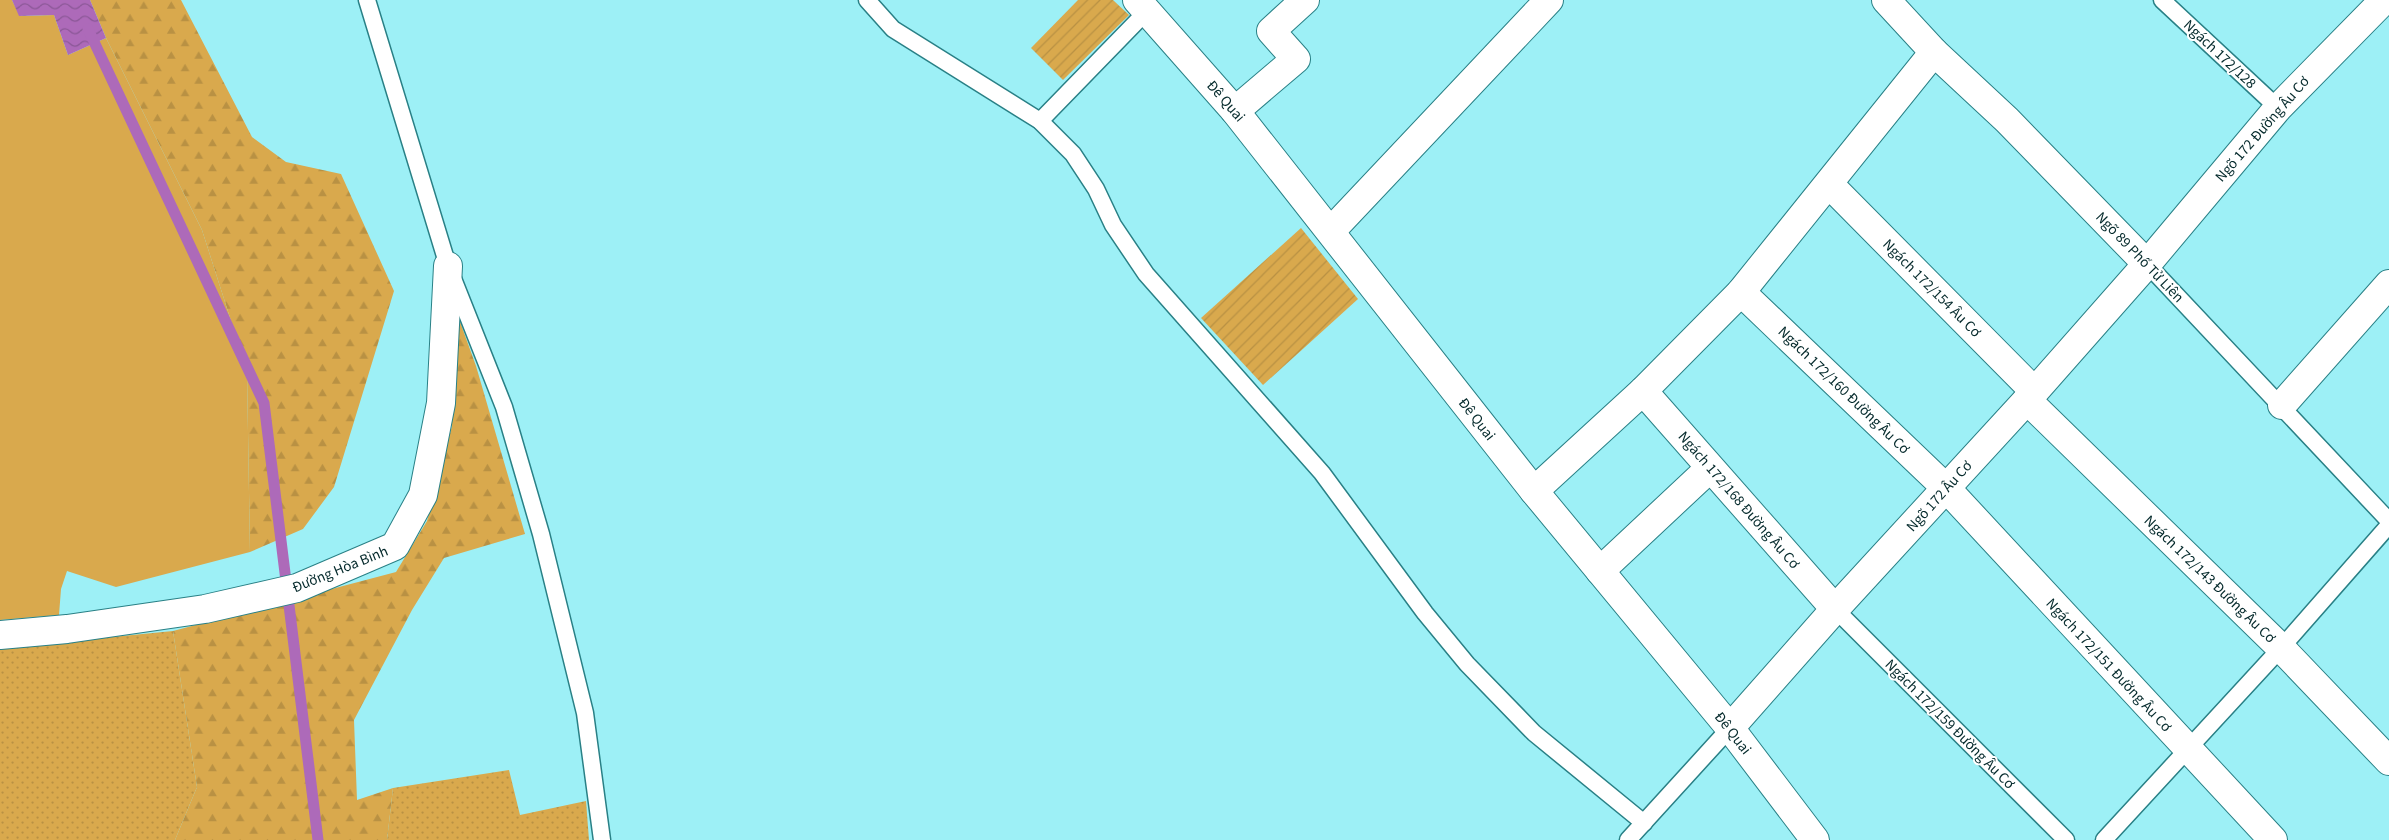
<svg xmlns="http://www.w3.org/2000/svg" width="2389" height="840" viewBox="0 0 2389 840" font-family="'Source Sans 3',sans-serif">
<style>
.grass{fill:url(#grass-dots)}
.forest{fill:url(#forest-firs)}
.garden{fill:url(#garden-furrows)}
.pitch{fill:#d9a94d}
.water{fill:url(#water-waves)}
.lines{fill:none;stroke-linecap:round;stroke-linejoin:round}
.stream{stroke:#ad6ab9;stroke-width:11}
.service-casing{stroke:#298086;stroke-width:19}
.minor-casing{stroke:#298086;stroke-width:30}
.service{stroke:#fff;stroke-width:16}
.minor{stroke:#fff;stroke-width:28}
.labels{text-anchor:middle;stroke-width:4;stroke-linejoin:round;paint-order:stroke}
.street-label{font-size:15px;fill:#04292b;stroke:#fff}
</style>
<defs>
<pattern id="grass-dots" width="8" height="8" patternUnits="userSpaceOnUse" patternTransform="scale(1.25)"><rect width="8" height="8" fill="#d9a94d"/><path d="M2 2h.1M6 6h.1" fill="none" stroke="#b99143" stroke-width="1.8" stroke-linecap="round"/></pattern>
<pattern id="forest-firs" width="22" height="20" patternUnits="userSpaceOnUse" patternTransform="scale(1.25)"><rect width="22" height="20" fill="#d9a94d"/><path d="M5 1l3.5 6h-7zM16 11l3.5 6h-7z" fill="#b99143"/></pattern>
<pattern id="garden-furrows" width="10" height="10" patternUnits="userSpaceOnUse" patternTransform="scale(1.25)"><rect width="10" height="10" fill="#d9a94d"/><path d="M-1 1l2-2M0 10L10 0M9 11l2-2" fill="none" stroke="#b99143"/></pattern>
<pattern id="water-waves" width="16" height="10" patternUnits="userSpaceOnUse" patternTransform="scale(1.25)"><rect width="16" height="10" fill="#ad6ab9"/><path d="M0 5q4-4 8 0t8 0" fill="none" stroke="#8b5797"/></pattern>
</defs>
<rect width="100%" height="100%" fill="#9df0f6"/>
<g class="grass">
<path d="M173,631L197,787L175,840H0V648Z"/>
<path d="M509,770L520,815L586,801L589,840H387L393,788Z"/>
</g>
<g class="forest">
<path d="M90,0H181L252,137L286,162L341,174L394,291L334,487L303,529L250,552L247,371L202,230L106,38Z"/>
<path d="M454,305L476,366L525,534L444,558L412,610L354,720L357,800L393,788L387,840H175L197,787L173,631L396,572L427,521L452,426Z"/>
</g>
<g class="garden">
<path d="M1078,0H1113L1129,15L1063,80L1031,48Z"/>
<path d="M1301,228L1358,299L1263,385L1201,318Z"/>
</g>
<path class="pitch" d="M0,0H12L20,16L54,15L68,55L106,38L202,230L247,371L250,552L116,587L67,571L61,589L59,615L0,620Z"/>
<path class="water" d="M12,0H90L106,38L68,55L54,15L19,16Z"/>
<g class="lines">
<path class="stream" d="M88,29L264,403L318,840"/>
<g class="service-casing">
<g id="service">
<path d="M367,0L448,266L504,407L541,534L585,713L602,840"/>
<path d="M867,0L893,29L1040,121L1073,154L1096,189L1113,225L1146,274L1322,473L1425,613L1467,664L1534,733L1644,823"/>
<path d="M2162,0L2278,108"/>
<path d="M1040,121L1147,11"/>
<path d="M2147,264L2389,521"/>
<path d="M1835,609L2066,840"/>
<path d="M1628,840L1730,728"/>
<path d="M2104,840L2281,648L2389,525"/>
</g>
</g>
<g class="minor-casing">
<g id="minor">
<path d="M1137,0L1235,111L1534,491L1730,728L1815,840"/>
<path d="M1886,0L1934,52L2007,120L2147,264"/>
<path d="M1235,111L1296,59L1271,31L1305,0"/>
<path d="M1829,184L2034,391"/>
<path d="M1331,231L1549,0"/>
<path d="M1741,292L1946,488L2273,840"/>
<path d="M1643,391L1835,609"/>
<path d="M2027,400L2281,648L2389,761"/>
<path d="M2282,405L2389,284"/>
<path d="M1534,491L1643,391L1741,292L1934,52"/>
<path d="M1600,571L1710,468"/>
<path d="M0,635L67,629L205,609L297,588L395,546L423,495L441,403L448,266"/>
<path d="M1730,728L1835,609L2027,400L2147,264L2278,108L2384,0"/>
</g>
</g>
<use href="#service" class="service"/>
<use href="#minor" class="minor"/>
</g>
<g class="labels">
<g class="street-label">
<text transform="translate(2220 54) rotate(43)" y="5">Ngách 172/128</text>
<text transform="translate(1226 101) rotate(49)" y="5">Đê Quai</text>
<text transform="translate(2262 129) rotate(-49)" y="5">Ngõ 172 Đường Âu Cơ</text>
<text transform="translate(2140 257) rotate(46)" y="5">Ngõ 89 Phố Tử Liên</text>
<text transform="translate(1932 288) rotate(45)" y="5">Ngách 172/154 Âu Cơ</text>
<text transform="translate(1844 390) rotate(44)" y="5">Ngách 172/160 Đường Âu Cơ</text>
<text transform="translate(1477 419) rotate(52)" y="5">Đê Quai</text>
<text transform="translate(1939 496) rotate(-48)" y="5">Ngõ 172 Âu Cơ</text>
<text transform="translate(1739 500) rotate(49)" y="5">Ngách 172/168 Đường Âu Cơ</text>
<text transform="translate(340 569) rotate(-22)" y="5">Đường Hòa Bình</text>
<text transform="translate(2210 579) rotate(44)" y="5">Ngách 172/143 Đường Âu Cơ</text>
<text transform="translate(2109 665) rotate(47)" y="5">Ngách 172/151 Đường Âu Cơ</text>
<text transform="translate(1950 724) rotate(45)" y="5">Ngách 172/159 Đường Âu Cơ</text>
<text transform="translate(1733 733) rotate(52)" y="5">Đê Quai</text>
</g>
</g>
</svg>
